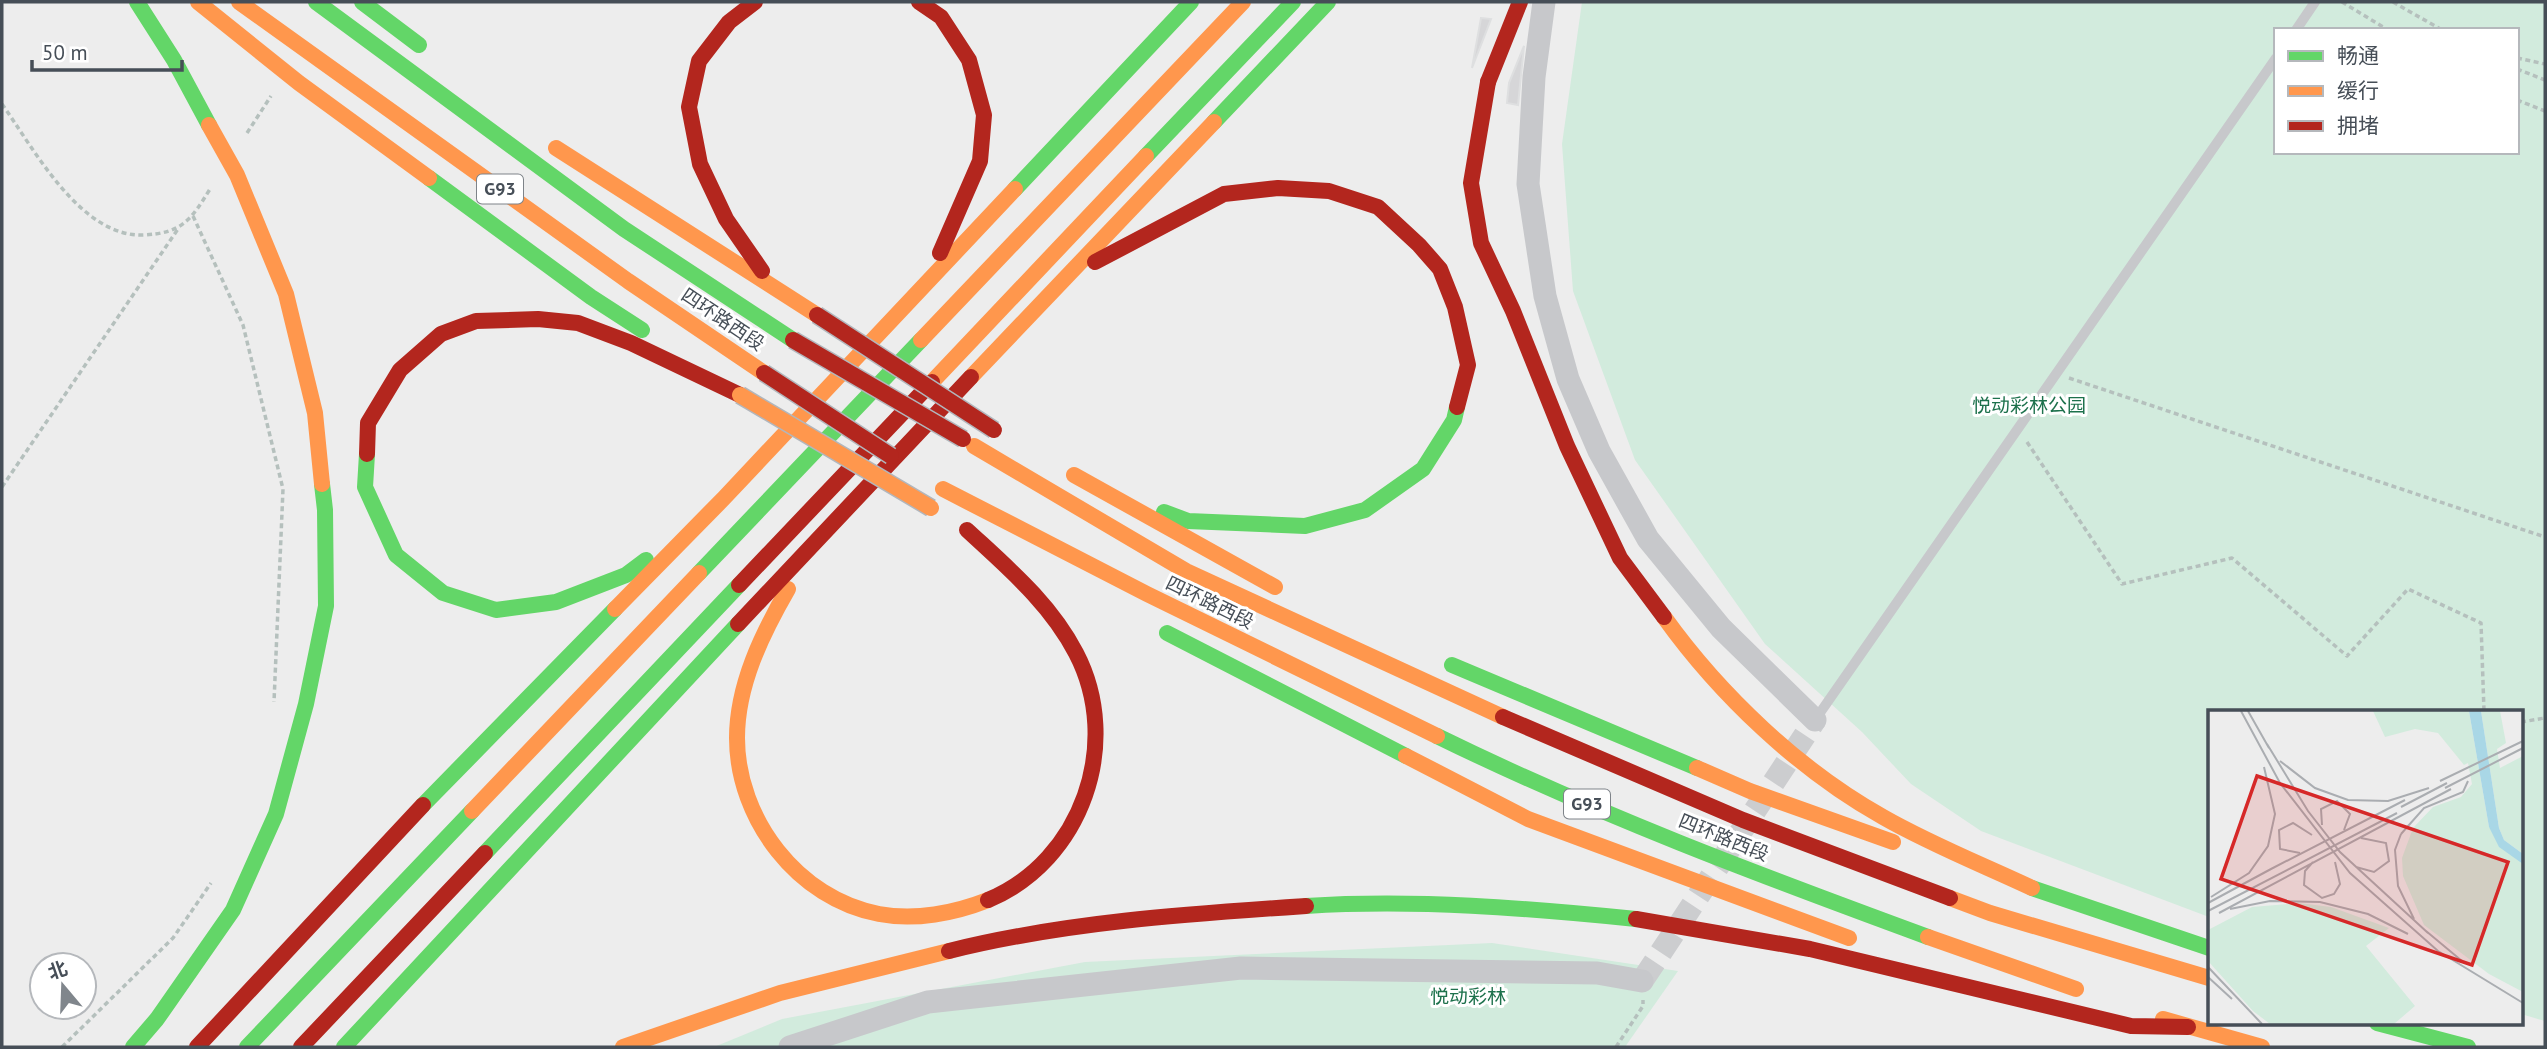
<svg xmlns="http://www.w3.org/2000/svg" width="2547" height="1049" viewBox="0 0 2547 1049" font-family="'PT Sans','Noto Sans SC',sans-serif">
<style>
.green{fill:#d2ebdd;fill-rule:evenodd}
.building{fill:#d6d6d8;stroke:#dedfe0;stroke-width:2}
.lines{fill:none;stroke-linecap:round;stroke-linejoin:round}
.street-tunnel{stroke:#cccdcf;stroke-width:23;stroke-dasharray:23 11;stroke-linecap:butt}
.path{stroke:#b5c0bd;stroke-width:3.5;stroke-dasharray:5 3.5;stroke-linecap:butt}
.lane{stroke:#c7c8cb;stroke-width:10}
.street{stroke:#c7c8cb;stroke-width:23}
.fast{stroke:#63d668;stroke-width:16}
.slow{stroke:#ff974d;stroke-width:16}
.jam{stroke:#b3261e;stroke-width:16}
.slow-bridge-casing{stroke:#b2b6bc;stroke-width:19;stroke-linecap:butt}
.jam-bridge-casing{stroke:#b2b6bc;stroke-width:19;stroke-linecap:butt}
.slow-bridge{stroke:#ff974d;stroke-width:16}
.jam-bridge{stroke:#b3261e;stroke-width:16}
.labels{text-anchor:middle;stroke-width:6;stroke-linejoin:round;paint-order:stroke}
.shield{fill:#fff;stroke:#7e8389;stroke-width:2}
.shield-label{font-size:18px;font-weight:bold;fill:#464e57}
.street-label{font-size:19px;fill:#464e57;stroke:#fff}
.park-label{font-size:19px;fill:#1d714c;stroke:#fff}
.inset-road{fill:none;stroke:#aaadb1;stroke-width:2}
.view{fill:#d62828;fill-opacity:0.15;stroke:#d62828;stroke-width:3.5}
.inset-edge{fill:none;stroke:#464e57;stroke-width:3.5}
</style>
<rect width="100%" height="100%" fill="#ededed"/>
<g class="green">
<path d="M1582,2H2545V1021L2521,1014V711H2209V917L1981,831L1911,784L1862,732L1765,644L1635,460L1573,291L1562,144ZM2276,30H2517V152H2276Z"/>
<path d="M1492,943L1678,971L1625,1047H714L782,1019L1085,962Z"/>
</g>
<g class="building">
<path d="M1481,18L1491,19L1472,68Z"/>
<path d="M1524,46L1518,105L1507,103L1509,83Z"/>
</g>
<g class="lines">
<path class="street-tunnel" d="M1642,981L1815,720"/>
<g class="path">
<path d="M2342,2L2388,30"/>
<path d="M2393,2L2442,30"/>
<path d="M2517,58L2545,64"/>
<path d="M2517,69L2545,80"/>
<path d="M2517,100L2545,111"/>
<path d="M2,104C34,149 81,238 144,235C182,233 191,220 210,189"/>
<path d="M247,133L271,96"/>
<path d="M193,216L243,325L283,489L274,702"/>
<path d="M2069,378L2545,537"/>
<path d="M2027,442L2122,584L2232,558L2347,656L2408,589L2481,623L2484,711"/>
<path d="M2,487L178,229"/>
<path d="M2521,722L2545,718"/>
<path d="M62,1047L173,938L211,883"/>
<path d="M1616,1047L1643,1006V1000"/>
</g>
<g class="lane">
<path d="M2296,30L2315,2"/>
<path d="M1815,720L2276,58"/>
</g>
<g class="street">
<path d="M1544,2L1534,77L1528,184L1545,296L1568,379L1599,451L1648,539L1721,628L1815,720"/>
<path d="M790,1047L928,1002L1241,968L1597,973L1642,981"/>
</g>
<g class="fast">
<path d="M137,2L174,60L209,125"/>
<path d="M316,2L624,229L793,340"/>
<path d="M362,2L419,45"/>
<path d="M1214,122L1328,2"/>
<path d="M1146,156L1293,2"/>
<path d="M429,178L591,297L642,330"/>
<path d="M1015,189L1191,2"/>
<path d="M367,454L365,487L396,555L443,593L496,610L556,602L626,575L646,560"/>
<path d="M1164,512L1188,521L1305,526L1365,510L1423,469L1454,420L1457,407"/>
<path d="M699,573L921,340"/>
<path d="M1167,633L1406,756"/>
<path d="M1452,665L1697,768"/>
<path d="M1437,736C1596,814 1762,876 1928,937"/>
<path d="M423,805L615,609"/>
<path d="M485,853L739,585"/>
<path d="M2032,888L2209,948"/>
<path d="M1306,906C1416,899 1527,908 1636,919"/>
<path d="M2377,1023L2468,1047"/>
<path d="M133,1047L157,1019L233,910L276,814L306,704L326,606L325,510L322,484"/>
<path d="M247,1047L472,811"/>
<path d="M344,1047L738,624"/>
</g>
<g class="slow">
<path d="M198,2L299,83L429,178"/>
<path d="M239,2L628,281L764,373"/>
<path d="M209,125L237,175L286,294L315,413L322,484"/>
<path d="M556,148L817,315"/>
<path d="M921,340L1243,2"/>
<path d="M971,377L1214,122"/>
<path d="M932,382L1146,156"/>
<path d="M974,446L1186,571L1503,717"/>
<path d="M1074,475L1275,587"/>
<path d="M943,489L1147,594L1437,736"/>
<path d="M788,589C762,634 737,685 737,738C737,819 798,899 879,914C915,921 955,913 988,900"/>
<path d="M615,609L724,498L1015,189"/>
<path d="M1664,617C1720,695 1799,770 1883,817C1930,844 1983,865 2032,888"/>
<path d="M1406,756L1528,819L1849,938"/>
<path d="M1697,768L1750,791L1893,842"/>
<path d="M472,811L699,573"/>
<path d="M1950,898L1990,913L2209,978"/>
<path d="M1928,937L2076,989"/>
<path d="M2163,1019L2262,1047"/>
<path d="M623,1047L780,993L949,951"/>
</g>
<g class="jam">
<path d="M755,2L729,22L699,61L689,107L700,164L726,219L762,271"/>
<path d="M919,2L941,17L969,60L984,115L980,161L940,253"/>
<path d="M1488,82L1520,2"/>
<path d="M1488,82L1471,183L1481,243L1513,311L1567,446L1620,558L1664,617"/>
<path d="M1095,262L1224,194L1278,188L1329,191L1378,207L1419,245L1440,269L1455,307L1468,365L1457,407"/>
<path d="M367,454L368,423L400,370L441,334L476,321L538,319L578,323L631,343L740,395"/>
<path d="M967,530C1008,568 1050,603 1076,653C1123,743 1082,861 988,900"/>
<path d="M739,585L932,382"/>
<path d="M738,624L971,377"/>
<path d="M1503,717L1743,820L1950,898"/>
<path d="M1636,919L1810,949L2131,1026L2188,1027"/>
<path d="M949,951C1065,922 1187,914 1306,906"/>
<path d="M197,1047L423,805"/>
<path d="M301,1047L485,853"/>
</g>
<g class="slow-bridge-casing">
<path id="slow-bridge" d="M740,395L931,508"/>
</g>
<g class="jam-bridge-casing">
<g id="jam-bridge">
<path d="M817,315L994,430"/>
<path d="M793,340L963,439"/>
<path d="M764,373L891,456"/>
</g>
</g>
<use href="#slow-bridge" class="slow-bridge"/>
<use href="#jam-bridge" class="jam-bridge"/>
</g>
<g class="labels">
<g class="shield">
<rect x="477" y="174.5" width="46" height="29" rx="5"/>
<rect x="1564" y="789.5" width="46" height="29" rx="5"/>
</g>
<g class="shield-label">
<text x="500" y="195">G93</text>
<text x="1587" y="810">G93</text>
</g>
<g class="street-label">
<text transform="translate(723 319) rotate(34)" y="7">四环路西段</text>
<text transform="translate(1210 602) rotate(26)" y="7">四环路西段</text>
<text transform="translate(1724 837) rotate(22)" y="7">四环路西段</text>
</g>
<g class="park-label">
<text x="2029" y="412">悦动彩林公园</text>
<text x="1468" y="1003">悦动彩林</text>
</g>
</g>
<g transform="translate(2208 710)">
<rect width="315" height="315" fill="#ededed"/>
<path d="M165,1H261L281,117L315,154V282L281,264L216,215L195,166L194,148L205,118L225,97L253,87L264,74L260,53L256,55L230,23L207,19L177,27ZM273,1H292L298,33L289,39L292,58L315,46V144L296,130L291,118ZM91,193L123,197L181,218L158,236L207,296L186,314H62L45,301L0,251V220L44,197Z" fill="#d2ebdd"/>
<path d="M261,1H273L291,118L296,130L315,144V154L291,137L281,117Z" fill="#a9d7e6"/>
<path class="inset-road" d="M33,1L72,73L142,163L230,241L315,293M40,1L61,38M59,34L100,101L132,142L220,223M72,51L107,78L140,90L180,91L221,78M232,71L315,31M237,78L315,38M193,97L239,73M114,115L113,99L129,91L142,104L136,120M193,124L216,98L255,82L260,71M193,124L187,140L190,176L206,209M92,143L72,139L71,120L85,113L104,125M105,152L97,161L96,175L114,188L126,184L132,174L127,152M148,157L166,162L181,151L178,133L153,128M63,159L197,90M3,187L41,163L60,136L67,104L56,57M0,193L63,159M22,199L62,191L112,192L160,204L200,224M0,201L189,103M11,203L243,79M218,221L254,251M0,257L54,314M0,267L24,289"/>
<path class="view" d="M49,66L300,152L264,255L13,169Z"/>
<rect width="315" height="315" class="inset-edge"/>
</g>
<rect width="2547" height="1049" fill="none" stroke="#464e57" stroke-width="7"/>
<rect x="2274" y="28" width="245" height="126" fill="#ffffff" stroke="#b5b8bc" stroke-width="2"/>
<rect x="2288" y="51" width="35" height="10" fill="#63d668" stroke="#b5b8bc" stroke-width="2"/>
<text x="2337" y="63" font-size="21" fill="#464e57">畅通</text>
<rect x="2288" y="86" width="35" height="10" fill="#ff974d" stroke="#b5b8bc" stroke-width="2"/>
<text x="2337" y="98" font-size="21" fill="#464e57">缓行</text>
<rect x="2288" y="121" width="35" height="10" fill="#b3261e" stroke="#b5b8bc" stroke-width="2"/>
<text x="2337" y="133" font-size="21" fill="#464e57">拥堵</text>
<g transform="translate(63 986) rotate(341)"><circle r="33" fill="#ffffff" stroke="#b5b8bc" stroke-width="2"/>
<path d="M0-5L12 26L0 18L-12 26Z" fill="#80868c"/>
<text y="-10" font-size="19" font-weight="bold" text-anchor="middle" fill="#464e57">北</text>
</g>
<path d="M32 60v10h150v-10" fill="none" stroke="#464e57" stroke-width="3.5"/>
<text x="42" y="60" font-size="21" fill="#464e57" stroke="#ffffff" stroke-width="5" paint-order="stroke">50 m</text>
</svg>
